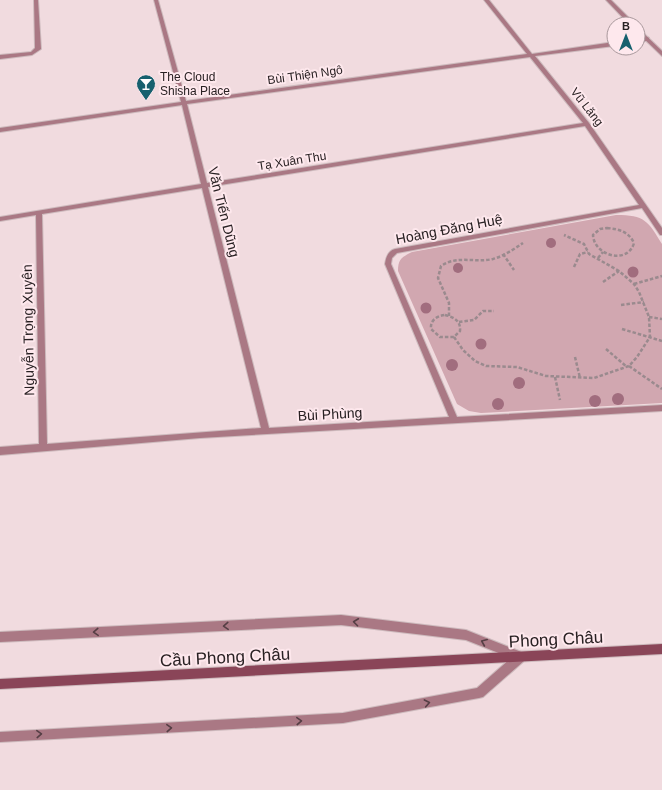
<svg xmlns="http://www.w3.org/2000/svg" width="662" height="790" viewBox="0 0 662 790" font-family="Helvetica,sans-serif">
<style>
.green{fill:#d1a7b0}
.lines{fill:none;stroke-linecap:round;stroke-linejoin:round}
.minor-casing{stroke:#cdbabd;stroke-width:2}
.tertiary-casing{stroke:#cdbabd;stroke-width:2}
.secondary-casing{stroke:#cdbabd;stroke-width:2}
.path{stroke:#9a8a8e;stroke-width:2.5;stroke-dasharray:3.5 2;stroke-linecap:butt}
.minor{fill:#aa7884;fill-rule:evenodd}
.tertiary{fill:#aa7884;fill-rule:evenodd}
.secondary{fill:#8a4558;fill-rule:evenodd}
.tree{fill:#a16d7e}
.oneway{stroke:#563f45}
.labels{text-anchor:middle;stroke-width:4;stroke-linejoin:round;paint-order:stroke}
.far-street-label{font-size:12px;fill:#292123;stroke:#fee8ed}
.far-poi-label{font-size:12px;fill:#292123;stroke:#fee8ed;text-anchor:start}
.street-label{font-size:14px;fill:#292123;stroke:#fee8ed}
.near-street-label{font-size:17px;fill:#292123;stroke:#fee8ed}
</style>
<rect width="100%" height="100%" fill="#f1dbdf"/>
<path class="green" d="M616,215C645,215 648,221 662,244V403L481,413L469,411L457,404L398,271C398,259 402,257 412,252Z"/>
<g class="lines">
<g class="minor-casing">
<g id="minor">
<path d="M34,0H38L41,49L32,55L0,59V55L31,52L35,48Z"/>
<path d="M154,0H158L186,101L527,54L484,0H489L532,54L614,42V46L535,56L589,123L662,228V235H660L642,208L397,253L392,258L391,264L457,417L662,405V411L200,438L0,455V447L39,444L36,215L0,221V217L201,184L182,105L0,132V128L181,102ZM530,57L583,123L207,183L187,104ZM585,126L639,205L395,249C388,251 386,257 385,264L449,417L269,428L208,187ZM202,188L261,428L47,444L42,214Z"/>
<path d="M647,37L649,38V40L638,43V39Z"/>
<path d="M341,615L466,630L524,653L525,657L524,661L483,697L479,698L343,723L0,742V732L343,713L477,688L511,658L466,640L341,625L0,642V632Z"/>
</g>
</g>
<g class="tertiary-casing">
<g id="tertiary">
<path d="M606,0H611L635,24H629Z"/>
<path d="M638,28L662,51V56L638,33Z"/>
</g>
</g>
<g class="secondary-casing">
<path id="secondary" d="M662,644V654L0,689V679Z"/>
</g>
<g class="path">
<path d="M607,228C619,229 629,232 634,243C628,265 594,256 593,235L600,229Z"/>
<path d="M503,254L514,270"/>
<path d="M598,258L603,252"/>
<path d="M574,267L580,254L588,252"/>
<path d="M603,282L619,271"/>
<path d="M634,284L662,276"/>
<path d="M621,305L644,302"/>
<path d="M445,315C454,317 461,321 460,331L454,337H440L431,329C430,320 437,316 445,315Z"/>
<path d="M449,316V303L438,278L441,266C457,255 475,263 493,259C504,256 514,249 523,243"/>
<path d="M649,317L662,319"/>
<path d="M459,322L474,320L483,311H494"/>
<path d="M622,329L662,341"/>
<path d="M454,337L463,350L475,361L486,366L517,367L546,376L594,378L629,366L637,357L650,337L649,317L639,292L634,284L619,271L589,254L584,244L564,235"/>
<path d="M606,349L627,367"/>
<path d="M575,357L580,378"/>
<path d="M629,366L662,389"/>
<path d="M555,377L560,400"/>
</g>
<use href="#minor" class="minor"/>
<use href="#tertiary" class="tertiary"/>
<use href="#secondary" class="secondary"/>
</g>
<g class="tree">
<circle cx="551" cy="243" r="5"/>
<circle cx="458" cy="268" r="5"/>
<circle cx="633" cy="272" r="5.5"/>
<circle cx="426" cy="308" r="5.5"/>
<circle cx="481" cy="344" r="5.5"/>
<circle cx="452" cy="365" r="6"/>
<circle cx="519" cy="383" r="6"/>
<circle cx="618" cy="399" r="6"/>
<circle cx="595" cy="401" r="6"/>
<circle cx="498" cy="404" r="6"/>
</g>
<defs><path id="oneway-chevron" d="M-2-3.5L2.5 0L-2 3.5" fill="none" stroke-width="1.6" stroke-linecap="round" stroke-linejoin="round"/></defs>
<g class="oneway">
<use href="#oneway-chevron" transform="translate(356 622) rotate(-173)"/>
<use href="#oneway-chevron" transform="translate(226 626) rotate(177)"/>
<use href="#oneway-chevron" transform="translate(96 632) rotate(177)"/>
<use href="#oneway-chevron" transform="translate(484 642) rotate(-157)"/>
<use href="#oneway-chevron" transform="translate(427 703) rotate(-11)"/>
<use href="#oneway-chevron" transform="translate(299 721) rotate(-3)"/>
<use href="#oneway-chevron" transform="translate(169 728) rotate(-3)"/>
<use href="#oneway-chevron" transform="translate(39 734) rotate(-3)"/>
</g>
<defs>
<g id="bar-pin" transform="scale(1)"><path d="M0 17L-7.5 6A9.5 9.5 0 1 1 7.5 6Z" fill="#16606e" stroke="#fee8ed"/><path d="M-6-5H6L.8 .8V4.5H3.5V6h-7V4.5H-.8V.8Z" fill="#fff"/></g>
</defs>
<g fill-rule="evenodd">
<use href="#bar-pin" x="146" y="84"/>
</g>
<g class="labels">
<g class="far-street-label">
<text transform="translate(305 75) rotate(-8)" y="4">Bùi Thiện Ngô</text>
<text transform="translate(587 107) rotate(52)" y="4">Vũ Lăng</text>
<text transform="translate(292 161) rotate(-9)" y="4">Tạ Xuân Thu</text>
</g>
<g class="far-poi-label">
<text x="160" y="81">The Cloud<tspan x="160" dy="14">Shisha Place</tspan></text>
</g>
<g class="street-label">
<text transform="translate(224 212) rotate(76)" y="5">Văn Tiến Dũng</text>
<text transform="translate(449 229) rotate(-11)" y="5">Hoàng Đăng Huệ</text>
<text transform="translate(28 330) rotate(-91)" y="5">Nguyễn Trọng Xuyên</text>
<text transform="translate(330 414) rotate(-3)" y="5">Bùi Phùng</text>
</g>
<g class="near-street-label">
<text transform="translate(556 639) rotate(-3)" y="6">Phong Châu</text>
<text transform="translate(225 657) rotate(-3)" y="6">Cầu Phong Châu</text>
</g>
</g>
<g transform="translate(626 36)"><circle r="19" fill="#fee8ed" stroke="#a9989c"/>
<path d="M0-3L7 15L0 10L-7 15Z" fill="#16606e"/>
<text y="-6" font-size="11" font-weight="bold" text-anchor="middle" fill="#292123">B</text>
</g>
</svg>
